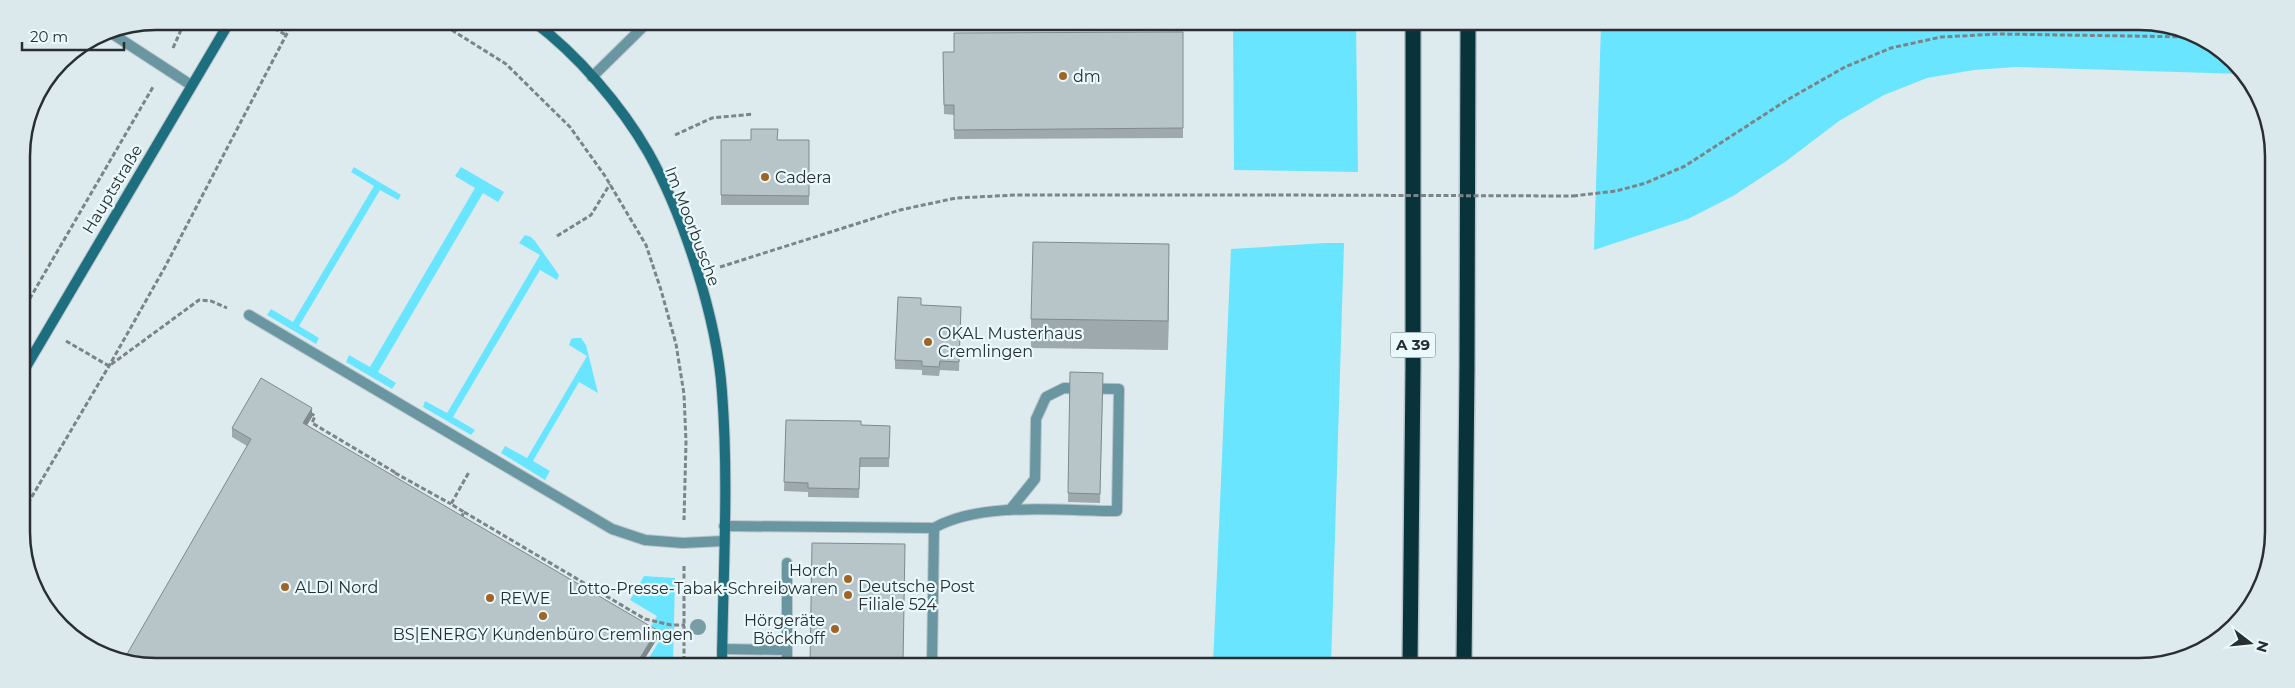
<svg xmlns="http://www.w3.org/2000/svg" width="2295" height="688" viewBox="0 0 2295 688" font-family="Montserrat,sans-serif">
<style>
.green{fill:#6ae5ff}
.lines{fill:none;stroke-linecap:round;stroke-linejoin:round}
.lane-casing{stroke:#b9c5c9;stroke-width:12}
.street-casing{stroke:#b9c5c9;stroke-width:12}
.secondary-casing{stroke:#b9c5c9;stroke-width:12}
.highway-casing{stroke:#b9c5c9;stroke-width:18}
.path{stroke:#7b8486;stroke-width:3;stroke-dasharray:5 2.5;stroke-linecap:butt}
.lane{stroke:#6996a1;stroke-width:10}
.street{stroke:#6996a1;stroke-width:10}
.secondary{stroke:#1d6e7e;stroke-width:10}
.highway{stroke:#09333b;stroke-width:15}
.path-bridge{stroke:#7b8486;stroke-width:3;stroke-dasharray:5 2.5;stroke-linecap:butt}
.tree{fill:#7a9da5}
.wall{fill:#9da9ac}
.shaded-wall{fill:#808a8c}
.building{fill:#b7c5c8;stroke:#808a8c}
.poi-dot{fill:#a06526;stroke:#eaf9fc;stroke-width:2}
.labels{text-anchor:middle;stroke-width:4.5;stroke-linejoin:round;paint-order:stroke}
.shield{fill:#eaf9fc;stroke:#636b6d;stroke-width:1}
.shield-label{font-size:15px;font-weight:bold;fill:#292e30}
.poi-label{font-size:16px;fill:#292e30;stroke:#eaf9fc;text-anchor:start}
.street-label{font-size:16px;fill:#292e30;stroke:#eaf9fc}
.rim{fill:none;stroke:#292e30;stroke-width:2.5}
</style>
<rect width="100%" height="100%" fill="#ddebef"/>
<g class="green">
<path d="M1233,24H1356L1358,172L1234,170Z"/>
<path d="M1601,24L2174,26L2235,61L2242,74L2016,67L1974,70L1927,78L1884,95L1839,121L1785,162L1733,196L1688,219L1594,250Z"/>
<path d="M354,167L401,195L398,200L380,190L305,316L299,326L319,338L316,344L267,315L271,309L293,322L374,186L351,172Z"/>
<path d="M461,167L504,192L498,202L483,193L378,372L396,383L392,389L346,362L349,355L370,367L475,188L455,176Z"/>
<path d="M525,235L531,237L535,241L559,275L557,280L540,270L453,417L475,430L471,435L423,407L425,401L447,413L453,403L540,255L519,243Z"/>
<path d="M1325,243H1344L1331,665H1213L1231,249Z"/>
<path d="M574,338H581L586,345L598,393L579,382L533,461L550,471L545,480L501,453L505,446L527,458L587,356L569,345L571,339Z"/>
<path d="M644,576L675,578L673,663H646L661,638L648,631L657,616L630,600Z"/>
</g>
<g class="lines">
<g class="lane-casing">
<g id="lane">
<path d="M592,77L648,22"/>
<path d="M249,315L612,529L645,540L683,543L723,541"/>
<path d="M724,526L934,528C981,501 1062,511 1117,511L1119,389L1064,388L1046,397L1036,419L1035,479L1010,510"/>
<path d="M787,563V650"/>
<path d="M722,649L787,650V664"/>
<path d="M932,664L934,528"/>
</g>
</g>
<g class="street-casing">
<path id="street" d="M108,31L191,85"/>
</g>
<g class="secondary-casing">
<g id="secondary">
<path d="M534,22C577,54 621,105 648,152C684,216 717,319 722,392C729,482 723,573 722,663"/>
<path d="M23,372L230,21"/>
</g>
</g>
<g class="highway-casing">
<g id="highway">
<path d="M1410,665L1413,367V24"/>
<path d="M1464,665L1467,368L1468,24"/>
</g>
</g>
<g class="path">
<path d="M261,21L286,35"/>
<path d="M439,22L506,64L570,127L605,176L646,245L661,290L676,344L684,394L686,442L684,520"/>
<path d="M173,48L185,21"/>
<path d="M675,135L712,118L753,114"/>
<path d="M1573,196L1616,191L1646,183L1685,166L1787,100L1845,67L1891,48L1941,37L1999,34L2193,37"/>
<path d="M557,236L591,215L610,184"/>
<path d="M720,267L900,210L956,198L1017,195H1271"/>
<path d="M22,312L153,87"/>
<path d="M66,341L109,366L199,300L211,301L227,308"/>
<path d="M310,413L315,416L312,423L396,473"/>
<path d="M395,473L451,504"/>
<path d="M24,510L109,366L165,267L293,22"/>
<path d="M464,512L645,619L671,625H685"/>
<path d="M461,518L464,512L451,504L469,472"/>
<path d="M684,566V663"/>
</g>
<use href="#lane" class="lane"/>
<use href="#street" class="street"/>
<use href="#secondary" class="secondary"/>
<use href="#highway" class="highway"/>
<path class="path-bridge" d="M1271,195L1573,196"/>
</g>
<circle class="tree" cx="698" cy="627" r="8"/>
<g class="wall">
<path d="M1183,32V138L954,139V115L944,114L943,52H954Z"/>
<rect x="721" y="140" width="88" height="65"/>
<path d="M1169,273L1168,350L1031,348V319Z"/>
<path d="M921,305L961,307L959,371L940,370L939,376L922,375V370L895,369V360Z"/>
<path d="M1070,372L1103,373L1100,503L1068,502Z"/>
<path d="M312,417L307,425L657,639L642,663L123,662L247,446L232,437V428Z"/>
<path d="M786,420L861,425L890,426L889,467H860L859,498L808,497V492L784,491Z"/>
</g>
<g class="shaded-wall">
<path d="M1169,244V273L1168,350V321Z"/>
<path d="M312,408V417L303,432V423Z"/>
<path d="M657,630V639L642,663H637Z"/>
</g>
<g class="building">
<path d="M1183,32V128L954,130V105H944L943,52H954V33Z"/>
<path d="M751,129H778L777,140H809V196L721,195V140H751Z"/>
<path d="M1033,242L1169,244L1168,321L1031,319Z"/>
<path d="M898,297L921,298V305L961,307L959,362L940,361L939,367L922,366V361L895,360Z"/>
<path d="M1070,372L1103,373L1100,494L1068,493Z"/>
<path d="M261,378L312,408L303,423L657,630L637,663L124,662L123,661L251,439L232,428Z"/>
<path d="M786,420L861,421V425L890,426L889,458H860L859,489L808,488V483L784,482Z"/>
<path d="M812,543L905,544L903,664H810Z"/>
</g>
<g class="poi-dot">
<circle cx="1063" cy="76" r="5"/>
<circle cx="765" cy="177" r="5"/>
<circle cx="928" cy="342" r="5"/>
<circle cx="848" cy="579" r="5"/>
<circle cx="285" cy="587" r="5"/>
<circle cx="848" cy="595" r="5"/>
<circle cx="490" cy="598" r="5"/>
<circle cx="543" cy="616" r="5"/>
<circle cx="835" cy="629" r="5"/>
</g>
<g class="labels">
<rect class="shield" x="1390.5" y="332.5" width="45" height="25" rx="4"/>
<g class="shield-label">
<text x="1413" y="350">A 39</text>
</g>
<g class="poi-label">
<text x="1073" y="82">dm</text>
<text x="775" y="183">Cadera</text>
<text x="938" y="339">OKAL Musterhaus<tspan x="938" dy="18">Cremlingen</tspan></text>
<text x="838" y="576" text-anchor="end">Horch<tspan x="838" dy="18">Lotto-Presse-Tabak-Schreibwaren</tspan></text>
<text x="858" y="592">Deutsche Post<tspan x="858" dy="18">Filiale 524</tspan></text>
<text x="295" y="593">ALDI Nord</text>
<text x="500" y="604">REWE</text>
<text x="825" y="626" text-anchor="end">Hörgeräte<tspan x="825" dy="18">Böckhoff</tspan></text>
<text x="543" y="640" text-anchor="middle">BS|ENERGY Kundenbüro Cremlingen</text>
</g>
<g class="street-label">
<text transform="translate(112 189) rotate(-59)" y="6">Hauptstraße</text>
<text transform="translate(693 226) rotate(69)" y="6">Im Moorbusche</text>
</g>
</g>
<path d="M0 0H2295V688H0ZM156 30H2139A126 126 0 0 1 2265 156V532A126 126 0 0 1 2139 658H156A126 126 0 0 1 30 532V156A126 126 0 0 1 156 30Z" fill="#dbe9ec" fill-rule="evenodd"/>
<path class="rim" d="M156 30H2139A126 126 0 0 1 2265 156V532A126 126 0 0 1 2139 658H156A126 126 0 0 1 30 532V156A126 126 0 0 1 156 30Z"/>
<g transform="translate(2250 643) rotate(106)" stroke="#eaf9fc" stroke-width="4" paint-order="stroke">
<path d="M0-4L9 19L0 12L-9 19Z" fill="#292e30"/>
<text y="-8" font-size="14" font-weight="bold" text-anchor="middle" fill="#292e30">N</text>
</g>
<path d="M22 42v8h102v-8" fill="none" stroke="#292e30" stroke-width="2.5"/>
<text x="30" y="42" font-size="15" fill="#292e30" stroke="#eaf9fc" stroke-width="4" paint-order="stroke">20 m</text>
</svg>
